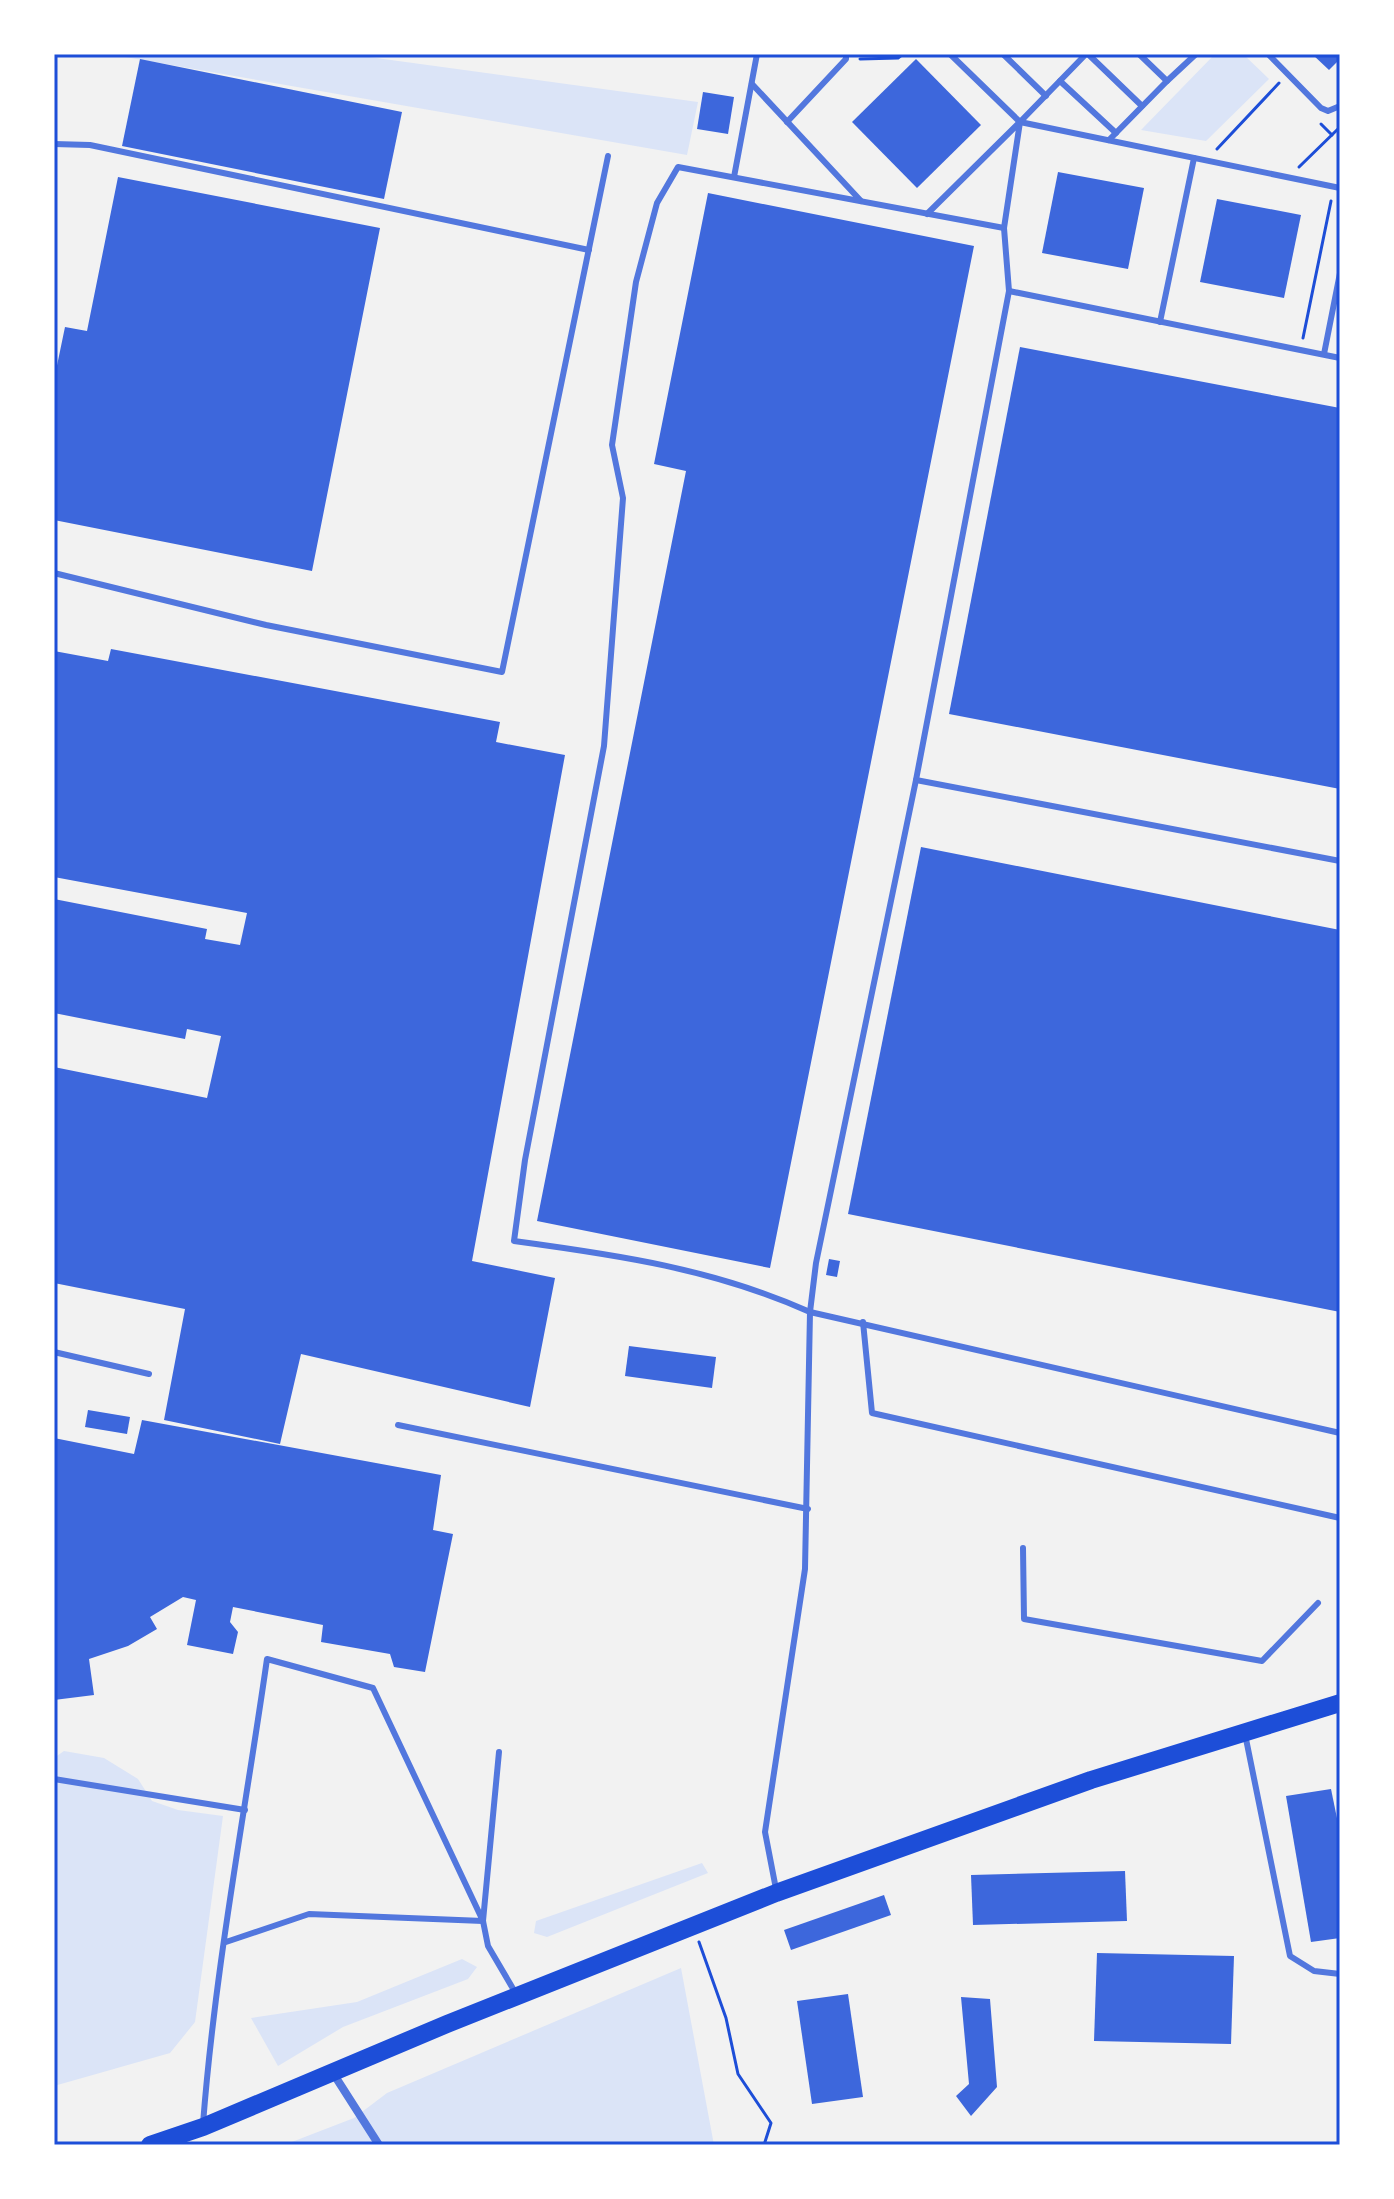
<svg xmlns="http://www.w3.org/2000/svg" width="1394" height="2199" viewBox="0 0 1394 2199" font-family="'Roboto Serif',serif">
<style>
.green{fill:#dbe4f7}
.building{fill:#3d67dc}
.lines{fill:none;stroke-linecap:round;stroke-linejoin:round}
.path{stroke:#1d4ed8;stroke-width:3}
.service{stroke:#5277de;stroke-width:6}
.minor{stroke:#5277de;stroke-width:8}
.primary{stroke:#1d4ed8;stroke-width:18}
.neatline{fill:none;stroke:#1d4ed8;stroke-width:3}
</style>
<rect width="100%" height="100%" fill="#f2f2f2"/>
<g class="green">
<path d="M108,54H347L698,102L687,155Z"/>
<path d="M1215,54H1243L1269,79L1206,141L1141,130Z"/>
<path d="M64,1751L104,1758L138,1779L152,1801L178,1810L223,1816L195,2022L170,2053L54,2086V1758Z"/>
<path d="M702,1863L708,1873L547,1937L534,1933L536,1921Z"/>
<path d="M462,1959L477,1967L468,1979L343,2027L278,2066L251,2018L357,2002Z"/>
<path d="M681,1968L714,2145H284L354,2118L387,2093Z"/>
</g>
<g class="building">
<path d="M1312,54H1340V59L1329,70Z"/>
<path d="M140,59L402,112L384,199L122,146Z"/>
<path d="M916,59L981,125L917,188L852,122Z"/>
<path d="M703,92L734,97L728,134L697,129Z"/>
<path d="M1058,172L1144,188L1128,269L1042,253Z"/>
<path d="M118,177L380,228L312,571L54,520L57,485L54,380L65,327L87,331Z"/>
<path d="M708,193L974,246L770,1268L537,1221L686,471L654,464Z"/>
<path d="M1217,199L1301,215L1284,298L1200,282Z"/>
<path d="M1020,347L1340,408V789L949,714Z"/>
<path d="M111,649L500,722L496,742L565,755L472,1261L555,1278L530,1407L301,1354L280,1444L164,1420L185,1309L54,1283V1067L207,1098L221,1036L187,1029L185,1039L54,1013V899L207,929L205,939L240,945L247,913L54,877V651L108,661Z"/>
<path d="M921,847L1340,930V1312L848,1214Z"/>
<path d="M829,1259L840,1261L837,1277L826,1275Z"/>
<path d="M629,1346L716,1357L712,1388L625,1376Z"/>
<path d="M88,1410L130,1417L127,1434L85,1427Z"/>
<path d="M142,1420L441,1475L433,1530L453,1534L425,1672L394,1667L390,1654L321,1642L323,1625L233,1607L230,1622L238,1632L233,1654L187,1645L196,1600L183,1597L150,1617L157,1629L128,1646L89,1659L94,1695L54,1700V1438L134,1454Z"/>
<path d="M1331,1789L1340,1833V1938L1311,1942L1286,1796Z"/>
<path d="M1125,1871L1127,1921L973,1925L971,1875Z"/>
<path d="M884,1895L891,1915L791,1950L784,1930Z"/>
<path d="M1097,1953L1234,1956L1231,2044L1094,2041Z"/>
<path d="M848,1994L863,2097L812,2104L797,2001Z"/>
<path d="M961,1997L990,1999L997,2087L971,2116L956,2096L969,2084Z"/>
</g>
<g class="lines">
<g class="path">
<path d="M860,59L898,58L903,54"/>
<path d="M1321,124L1332,135"/>
<path d="M1217,149L1279,83"/>
<path d="M1299,167L1340,127"/>
<path d="M1303,338L1331,201"/>
<path d="M699,1942L726,2018L738,2074L771,2123L764,2145"/>
</g>
<g class="service">
<path d="M950,54L1020,122L1340,188"/>
<path d="M1003,54L1046,96"/>
<path d="M1088,54L1142,106"/>
<path d="M1139,54L1167,81L1196,54"/>
<path d="M1268,54L1321,108L1328,111L1340,106"/>
<path d="M1060,81L1116,133"/>
<path d="M752,84L861,201"/>
<path d="M787,122L846,59V54"/>
<path d="M1020,122L1086,54"/>
<path d="M1109,140L1167,81"/>
<path d="M54,144L90,145L589,250"/>
<path d="M734,177L757,54"/>
<path d="M1004,228L678,167L657,203L636,282L612,445L623,498L604,746L525,1160L514,1241C618,1255 714,1269 810,1312L1340,1433"/>
<path d="M1009,291L1340,358"/>
<path d="M1160,322L1194,158"/>
<path d="M1324,354L1340,273"/>
<path d="M54,573L266,625L502,672L608,156"/>
<path d="M916,780L1340,861"/>
<path d="M863,1322L872,1413L1340,1518"/>
<path d="M54,1352L149,1374"/>
<path d="M398,1425L808,1509"/>
<path d="M1023,1548L1024,1619L1262,1661L1318,1603"/>
<path d="M1245,1734L1290,1956L1314,1971L1340,1974"/>
<path d="M499,1752L483,1921L488,1946L515,1992"/>
<path d="M54,1779L245,1810"/>
<path d="M776,1889L765,1832L805,1569L810,1312L816,1263L916,780L1009,291L1004,228L1020,122L927,214"/>
<path d="M203,2124C215,1968 245,1813 267,1659L373,1688L483,1921L309,1914L226,1942"/>
</g>
<path class="minor" d="M333,2073L379,2145"/>
<path class="primary" d="M150,2145L203,2127L447,2024L776,1893L1091,1780L1340,1703"/>
</g>
<rect width="1394" height="2199" fill="none" stroke="#ffffff" stroke-width="112"/>
<rect x="56" y="56" width="1282" height="2087" class="neatline"/>
</svg>
